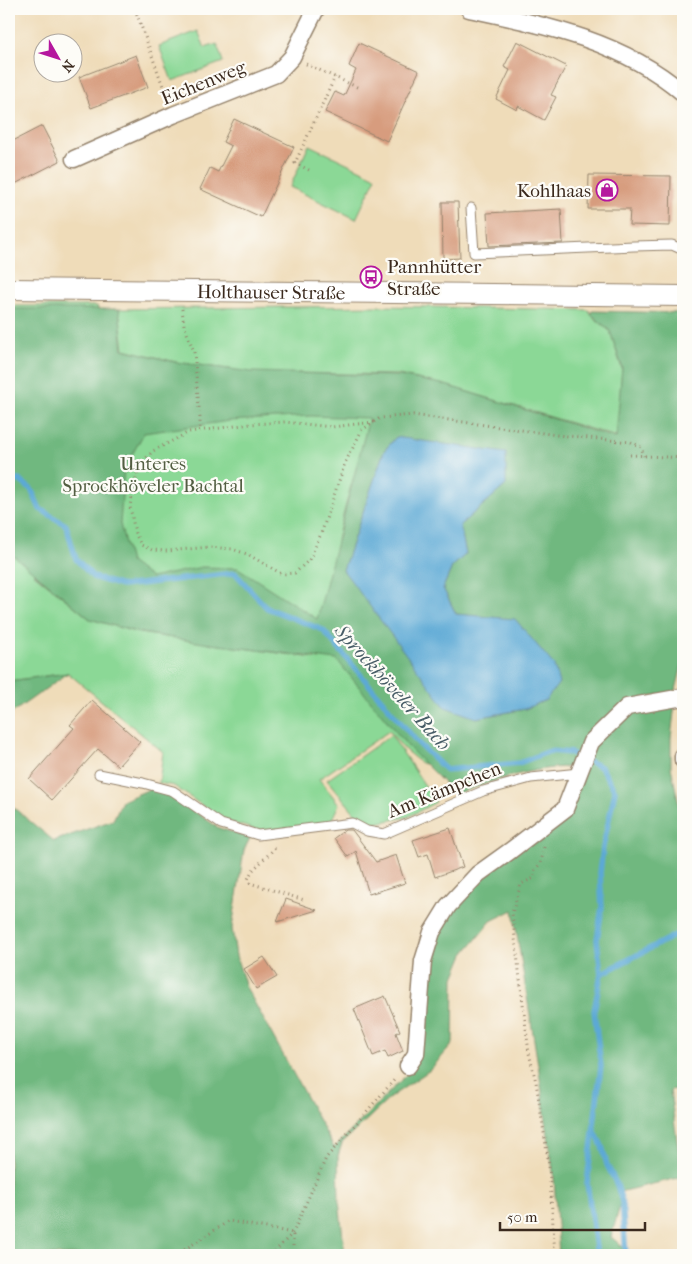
<svg xmlns="http://www.w3.org/2000/svg" width="692" height="1264" viewBox="0 0 692 1264" font-family="'IM FELL French Canon',serif">
<style>
.green{fill:#8bd896;stroke:#63815a;fill-rule:evenodd}
.forest{fill:#70b87f;stroke:#56714e;fill-rule:evenodd}
.water{fill:#5ca9d5;stroke:#4c6a7a}
.lines{fill:none;stroke-linecap:round;stroke-linejoin:round}
.stream{stroke:#5ca9d5;stroke-width:5.5}
.building{fill:#d79c7e}
.service-casing{stroke:#95836c;stroke-width:11}
.minor-casing{stroke:#95836c;stroke-width:19}
.tertiary-casing{stroke:#95836c;stroke-width:22}
.path{stroke:#95836c;stroke-width:3;stroke-dasharray:1 4;stroke-linecap:butt}
.service{stroke:#fff;stroke-width:9}
.minor{stroke:#fff;stroke-width:16}
.tertiary{stroke:#fff;stroke-width:20}
.labels{text-anchor:middle;stroke-width:4.5;stroke-linejoin:round;paint-order:stroke}
.street-label{font-size:19px;fill:#3b2a1e;stroke:#fdfcf7}
.poi-label{font-size:19px;fill:#3b2a1e;stroke:#fdfcf7;text-anchor:end}
.park-label{font-size:19px;fill:#535e42;stroke:#fdfcf7}
.water-label{font-size:20px;font-style:italic;fill:#485d67;stroke:#fdfcf7}
</style>
<rect width="100%" height="100%" fill="#fdfcf7"/>
<filter id="ink" filterUnits="userSpaceOnUse"><feTurbulence type="fractalNoise" baseFrequency=".02" numOctaves="2"/><feDisplacementMap in="SourceGraphic" scale="10" xChannelSelector="R" yChannelSelector="G"/><feConvolveMatrix kernelMatrix="1 2 1 2 8 2 1 2 1" color-interpolation-filters="sRGB"/></filter>
<filter id="wash" filterUnits="userSpaceOnUse"><feTurbulence type="fractalNoise" baseFrequency=".0096" numOctaves="4" result="noise"/><feDisplacementMap in="SourceGraphic" scale="20" xChannelSelector="R" yChannelSelector="G"/><feGaussianBlur stdDeviation="1.12" result="paint"/><feColorMatrix in="noise" values="0 0 0 0 0 0 0 0 0 0 0 0 0 0 0 0 0 1.4 0 .05"/><feComposite in="paint" operator="in"/></filter>
<g filter="url(#wash)">
<rect width="100%" height="100%" fill="#efdcb9"/>
<g class="green">
<path d="M198,31L205,48L217,44L223,62L172,81L159,46Z"/>
<path d="M309,145L376,177L356,219L290,187Z"/>
<path d="M9,306H97L103,322L115,345L138,360L235,370L176,362L124,349L119,309L378,306L589,310L591,315L610,331L622,369L617,437L445,385L399,375L298,373L386,381L350,489L337,539L445,770L421,763L405,750L389,731L319,779L339,804L330,824L260,831L223,820L174,786L159,783L163,752L68,673L9,681ZM33,573L130,584L320,659L138,633L90,619Z"/>
<path d="M391,735L436,802L408,817L365,825L327,780Z"/>
</g>
<g class="forest">
<path d="M9,309H119L123,349L175,362L252,372L400,376L442,384L616,438L622,367L610,331L591,314L592,311L683,313V661L676,690L627,703L576,767C534,766 494,781 455,794L410,749L337,660L203,643L136,632L90,619L9,552ZM311,416L369,418L317,619L238,568L202,567L151,578L130,562L120,524L124,469L144,433L229,421ZM396,437L506,485L460,525L466,554L452,567L443,588L456,614L515,620L546,700L525,709L476,718L343,570L384,451Z"/>
<path d="M68,673L9,715V681Z"/>
<path d="M675,703L671,738V767L683,824V1088L670,1090L682,1177L619,1192L621,1202L611,1237L625,1249V1255H559L554,1178L539,1071L513,910L491,921L464,954L454,978L453,1044L430,1070L392,1096L342,1143L338,1156L339,1201L345,1255H9V804L54,841L113,820L122,801L152,788L168,794L219,828L250,838L244,850L232,928L236,956L246,987L334,1148L413,1068L434,935L469,888L558,819L593,744L626,713Z"/>
</g>
<path class="water" d="M396,437L506,453V485L460,525L466,554L452,567L443,588L456,614L515,619L554,665L559,683L546,700L525,709L476,718L445,707L343,570L384,451Z"/>
<g class="lines">
<g class="stream">
<path d="M9,481L19,480L31,489L40,509L66,525L76,559L93,577L122,586L235,573L267,608L323,630L418,743L446,770L519,763L550,751L571,753L601,767L615,791L603,847L600,873L602,907L597,940L601,974L594,1011L601,1066L587,1183L597,1255"/>
<path d="M601,974L683,931"/>
<path d="M594,1130L602,1146L607,1165L617,1185L622,1202L626,1255"/>
</g>
</g>
<g id="blocks">
<g class="building">
<path d="M517,41L566,66L551,95L556,97L544,120L518,106L517,110L496,99L510,70L504,67Z"/>
<path d="M359,43L419,71L387,141L325,112L335,92L344,96L356,70L349,66Z"/>
<path d="M136,55L148,87L91,108L79,77Z"/>
<path d="M234,119L294,147L261,217L200,189L210,168L218,172L231,146L223,142Z"/>
<path d="M42,126L60,161L9,187V143Z"/>
<path d="M589,175L671,176L670,226L629,225L630,209H588Z"/>
<path d="M442,202H458L460,258L443,259Z"/>
<path d="M561,209L563,243L489,246L487,213Z"/>
<path d="M92,700L140,742L118,766L98,749L52,800L29,779L74,728L70,725Z"/>
<path d="M450,828L463,867L435,877L428,854L419,857L413,840Z"/>
<path d="M345,830H352L376,862L396,855L405,883L369,894L356,851L348,857L334,838Z"/>
<path d="M286,899L317,910L277,922Z"/>
<path d="M264,957L277,977L256,989L244,969Z"/>
<path d="M385,996L400,1031L396,1033L403,1051L388,1058L385,1051L373,1056L354,1009Z"/>
</g>
</g>
</g>
<g filter="url(#ink)">
<use href="#blocks" fill-opacity="0" stroke="#95836c" stroke-width="1"/>
<g class="lines">
<g class="service-casing">
<g id="service">
<path d="M471,208L474,253L634,246L672,245L683,250"/>
<path d="M99,774L143,783L173,791L221,824L258,835L352,823L367,831L384,834L483,791L531,778L579,773"/>
</g>
</g>
<g class="minor-casing">
<g id="minor">
<path d="M469,9C544,25 623,41 683,93"/>
<path d="M74,159L173,115L276,74L292,57L316,9"/>
<path d="M683,756V760"/>
<path d="M408,1066L416,1054L423,961L432,932L448,906L478,874L510,851L565,809L591,742L627,707L683,697"/>
</g>
</g>
<g class="tertiary-casing">
<g id="tertiary">
<path id="s1" d="M9,289L683,296"/>
</g>
</g>
<g class="path">
<path d="M58,9L59,12L69,9"/>
<path d="M135,9L168,100"/>
<path d="M306,64L359,88"/>
<path d="M309,170L295,163L335,77"/>
<path d="M182,309L184,325L194,352L200,418V431"/>
<path d="M374,422L332,427L285,422L251,424L189,432L153,451L141,463L135,482L130,506L135,533L141,545L152,550L167,551L210,547L232,549L247,554L282,574L295,573L309,560L321,534L345,463L362,430L380,418L413,415L557,435L631,442L641,447L644,456"/>
<path d="M630,455L683,458"/>
<path d="M544,847L541,863L535,870L534,878L521,884L512,913L529,1053L536,1082L549,1165L555,1255"/>
<path d="M275,848L252,871L248,879L250,883L304,900"/>
<path d="M176,1255L229,1221L293,1233V1255"/>
<path d="M271,1255L293,1233L326,1158L396,1078"/>
</g>
<use href="#service" class="service"/>
<use href="#minor" class="minor"/>
<use href="#tertiary" class="tertiary"/>
</g>
</g>
<defs>
<g id="shop-ring" transform="scale(1.125)"><circle r="9.5" fill="#fdfcf7" stroke="#b5179e" stroke-width="1.5"/><path d="M-5-2.5h2.3a2.7 3.5 0 0 1 5.4 0H5L5.5 6h-11ZM-1.5-2.5h3a1.5 2.3 0 0 0-3 0Z" fill="#b5179e"/></g>
<g id="bus-ring" transform="scale(1.125)"><circle r="9.5" fill="#fdfcf7" stroke="#b5179e" stroke-width="1.5"/><path d="M-5-6H5V4H4V6H2V4H-2V6H-4V4H-5ZM-3.5-4V0h7V-4ZM-3.5 1.2v1.5H-2V1.2ZM2 1.2v1.5H3.5V1.2Z" fill="#b5179e"/></g>
</defs>
<g fill-rule="evenodd">
<use href="#shop-ring" x="607" y="190"/>
<use href="#bus-ring" x="371" y="277"/>
</g>
<g class="labels">
<g class="street-label">
<text transform="translate(203 82) rotate(-22)" y="7">Eichenweg</text>
<text dy="7" stroke="none"><textPath href="#s1" startOffset="262">Holthauser Straße</textPath></text>
<text transform="translate(444 789) rotate(-22)" y="7">Am Kämpchen</text>
</g>
<g class="poi-label">
<text x="591" y="197">Kohlhaas</text>
<text x="387" y="273" text-anchor="start">Pannhütter<tspan x="387" dy="22">Straße</tspan></text>
</g>
<g class="park-label">
<text x="153" y="470">Unteres<tspan x="153" dy="22">Sprockhöveler Bachtal</tspan></text>
</g>
<g class="water-label">
<text transform="translate(393 687) rotate(48)" y="7">Sprockhöveler Bach</text>
</g>
</g>
<rect width="692" height="1264" fill="none" stroke="#fdfcf7" stroke-width="30"/>
<g transform="translate(58 58) rotate(129)"><circle r="24" fill="#fdfcf7" stroke="#afa8a0"/>
<path d="M0-4L9 19L0 12L-9 19Z" fill="#b5179e"/>
<text y="-8" font-size="14" font-weight="bold" text-anchor="middle" fill="#3b2a1e">N</text>
</g>
<path d="M500 1222v8h145v-8" fill="none" stroke="#3b2a1e" stroke-width="2.5"/>
<text x="507" y="1222" font-size="15" fill="#3b2a1e" stroke="#fdfcf7" stroke-width="4" paint-order="stroke">50 m</text>
</svg>
